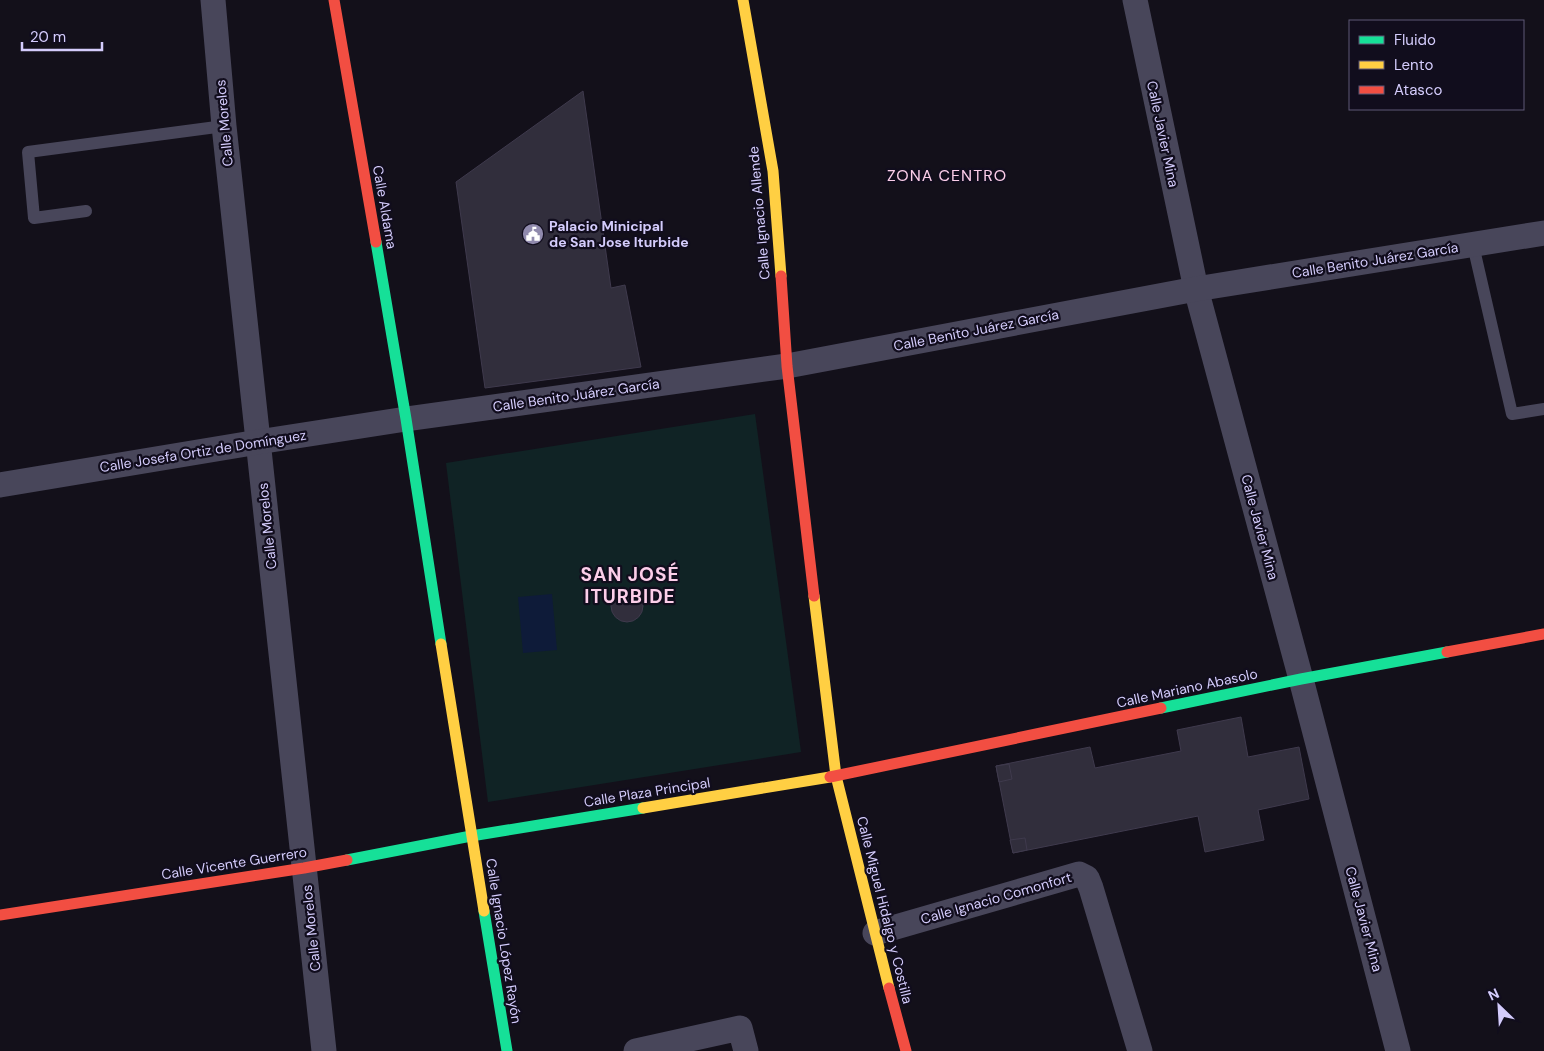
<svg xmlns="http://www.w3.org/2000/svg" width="1544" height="1051" viewBox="0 0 1544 1051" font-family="'DM Sans',sans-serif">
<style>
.green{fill:#102325}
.water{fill:#0e1b39}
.building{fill:#312e3c;stroke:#3f3a4d}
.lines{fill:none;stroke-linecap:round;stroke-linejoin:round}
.lane{stroke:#48465a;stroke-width:12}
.street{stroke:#48465a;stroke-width:25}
.fast{stroke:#16e098;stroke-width:11}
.slow{stroke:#ffcf43;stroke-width:11}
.jam{stroke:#f24e42;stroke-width:11}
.labels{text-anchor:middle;stroke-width:4.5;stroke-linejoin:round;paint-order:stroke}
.street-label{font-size:14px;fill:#d4ccfc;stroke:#110d1d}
.poi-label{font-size:14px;font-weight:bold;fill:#d4ccfc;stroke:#110d1d;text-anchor:start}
.quarter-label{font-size:16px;letter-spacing:1px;fill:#fccee9;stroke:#110d1d}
.district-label{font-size:19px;font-weight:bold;letter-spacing:1px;fill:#fccee9;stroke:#110d1d}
</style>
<rect width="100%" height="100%" fill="#13101a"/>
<path class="green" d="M755,414L801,752L488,802L446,463Z"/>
<path class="water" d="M552,594L557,650L523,653L518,597Z"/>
<g class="building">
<path d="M583,91L611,288L625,285L641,367L485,388L456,182Z"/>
<circle cx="627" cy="606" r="16"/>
<path d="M1241,717L1248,757L1299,747L1309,799L1258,810L1264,840L1205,852L1198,816L1013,853L996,766L1090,747L1095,768L1181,751L1177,730Z"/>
<path d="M1009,764L1012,779L999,782L996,766Z"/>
<path d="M1025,838L1027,850L1013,853L1010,840Z"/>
</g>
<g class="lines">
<g class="lane">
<path d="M86,211L34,218L28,152L224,126"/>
<path d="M1473,245L1512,414L1544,409"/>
</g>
<g class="street">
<path d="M213,0L224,126L324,1051"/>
<path d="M1135,0L1196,289L1301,679L1398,1051"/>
<path d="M0,485L258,442L406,419L787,366L1196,289L1544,233"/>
<path d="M875,933L1079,874L1087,878L1091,888L1140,1051"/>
<path d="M636,1051L740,1028L746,1051"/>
</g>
<g class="fast">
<path d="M376,242L406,419L441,644"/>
<path d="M1161,708L1301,679L1447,652"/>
<path d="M347,860L471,836L643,808"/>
<path d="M484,911L507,1051"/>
</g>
<g class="slow">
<path d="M743,0L773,171L781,276"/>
<path d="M814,596L836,776L889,988"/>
<path d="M441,644L484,911"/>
<path d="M643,808L830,777"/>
</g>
<g class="jam">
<path d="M334,0L376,242"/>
<path d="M781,276L787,366L814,596"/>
<path d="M1447,652L1544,634"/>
<path d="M830,777L1161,708"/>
<path d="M0,915L304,868L347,860"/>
<path d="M889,988L906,1051"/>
</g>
</g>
<defs>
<g id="civic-disc" transform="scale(1.125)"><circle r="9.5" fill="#908aad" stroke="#110d1d"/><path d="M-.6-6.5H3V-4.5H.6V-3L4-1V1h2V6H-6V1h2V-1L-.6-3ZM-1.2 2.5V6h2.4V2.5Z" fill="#fff"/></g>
</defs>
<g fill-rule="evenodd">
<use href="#civic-disc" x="533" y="234"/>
</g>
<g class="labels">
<g class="street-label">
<text transform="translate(224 123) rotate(-95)" y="5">Calle Morelos</text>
<text transform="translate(1163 134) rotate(78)" y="5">Calle Javier Mina</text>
<text transform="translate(385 207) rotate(80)" y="5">Calle Aldama</text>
<text transform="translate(759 213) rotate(-95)" y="5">Calle Ignacio Allende</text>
<text transform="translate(1375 260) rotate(-9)" y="5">Calle Benito Juárez García</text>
<text transform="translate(976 330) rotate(-11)" y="5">Calle Benito Juárez García</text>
<text transform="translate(576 395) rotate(-8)" y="5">Calle Benito Juárez García</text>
<text transform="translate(203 451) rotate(-9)" y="5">Calle Josefa Ortiz de Domínguez</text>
<text transform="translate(267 526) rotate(-96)" y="5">Calle Morelos</text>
<text transform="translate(1260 527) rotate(75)" y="5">Calle Javier Mina</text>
<text transform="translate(1187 688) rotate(-12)" y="5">Calle Mariano Abasolo</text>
<text transform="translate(647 792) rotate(-9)" y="5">Calle Plaza Principal</text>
<text transform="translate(234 863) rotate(-9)" y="5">Calle Vicente Guerrero</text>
<text transform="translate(996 898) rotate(-16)" y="5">Calle Ignacio Comonfort</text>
<text transform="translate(885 910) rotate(76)" y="5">Calle Miguel Hidalgo y Costilla</text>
<text transform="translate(1364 919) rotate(75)" y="5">Calle Javier Mina</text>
<text transform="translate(311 928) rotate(-96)" y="5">Calle Morelos</text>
<text transform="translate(504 941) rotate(81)" y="5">Calle Ignacio López Rayón</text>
</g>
<g class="poi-label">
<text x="549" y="231">Palacio Minicipal<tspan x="549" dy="16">de San Jose Iturbide</tspan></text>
</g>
<g class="quarter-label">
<text x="947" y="181">ZONA CENTRO</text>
</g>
<g class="district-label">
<text x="630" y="581">SAN JOSÉ<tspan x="630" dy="22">ITURBIDE</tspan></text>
</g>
</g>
<rect x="1349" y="20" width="175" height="90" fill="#110d1d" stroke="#5f5976"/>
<rect x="1359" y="36" width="25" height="8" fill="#16e098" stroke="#5f5976"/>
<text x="1394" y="45" font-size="15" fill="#d4ccfc">Fluido</text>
<rect x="1359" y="61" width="25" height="8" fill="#ffcf43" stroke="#5f5976"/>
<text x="1394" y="70" font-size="15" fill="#d4ccfc">Lento</text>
<rect x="1359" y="86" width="25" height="8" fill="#f24e42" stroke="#5f5976"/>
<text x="1394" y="95" font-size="15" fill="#d4ccfc">Atasco</text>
<g transform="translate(1499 1006) rotate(335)" stroke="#110d1d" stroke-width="4" paint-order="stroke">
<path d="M0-4L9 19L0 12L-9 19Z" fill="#d4ccfc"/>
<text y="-8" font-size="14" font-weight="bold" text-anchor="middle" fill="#d4ccfc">N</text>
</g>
<path d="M22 42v8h80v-8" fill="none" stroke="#d4ccfc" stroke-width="2.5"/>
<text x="30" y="42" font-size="15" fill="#d4ccfc" stroke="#110d1d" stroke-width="4" paint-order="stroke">20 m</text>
</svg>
